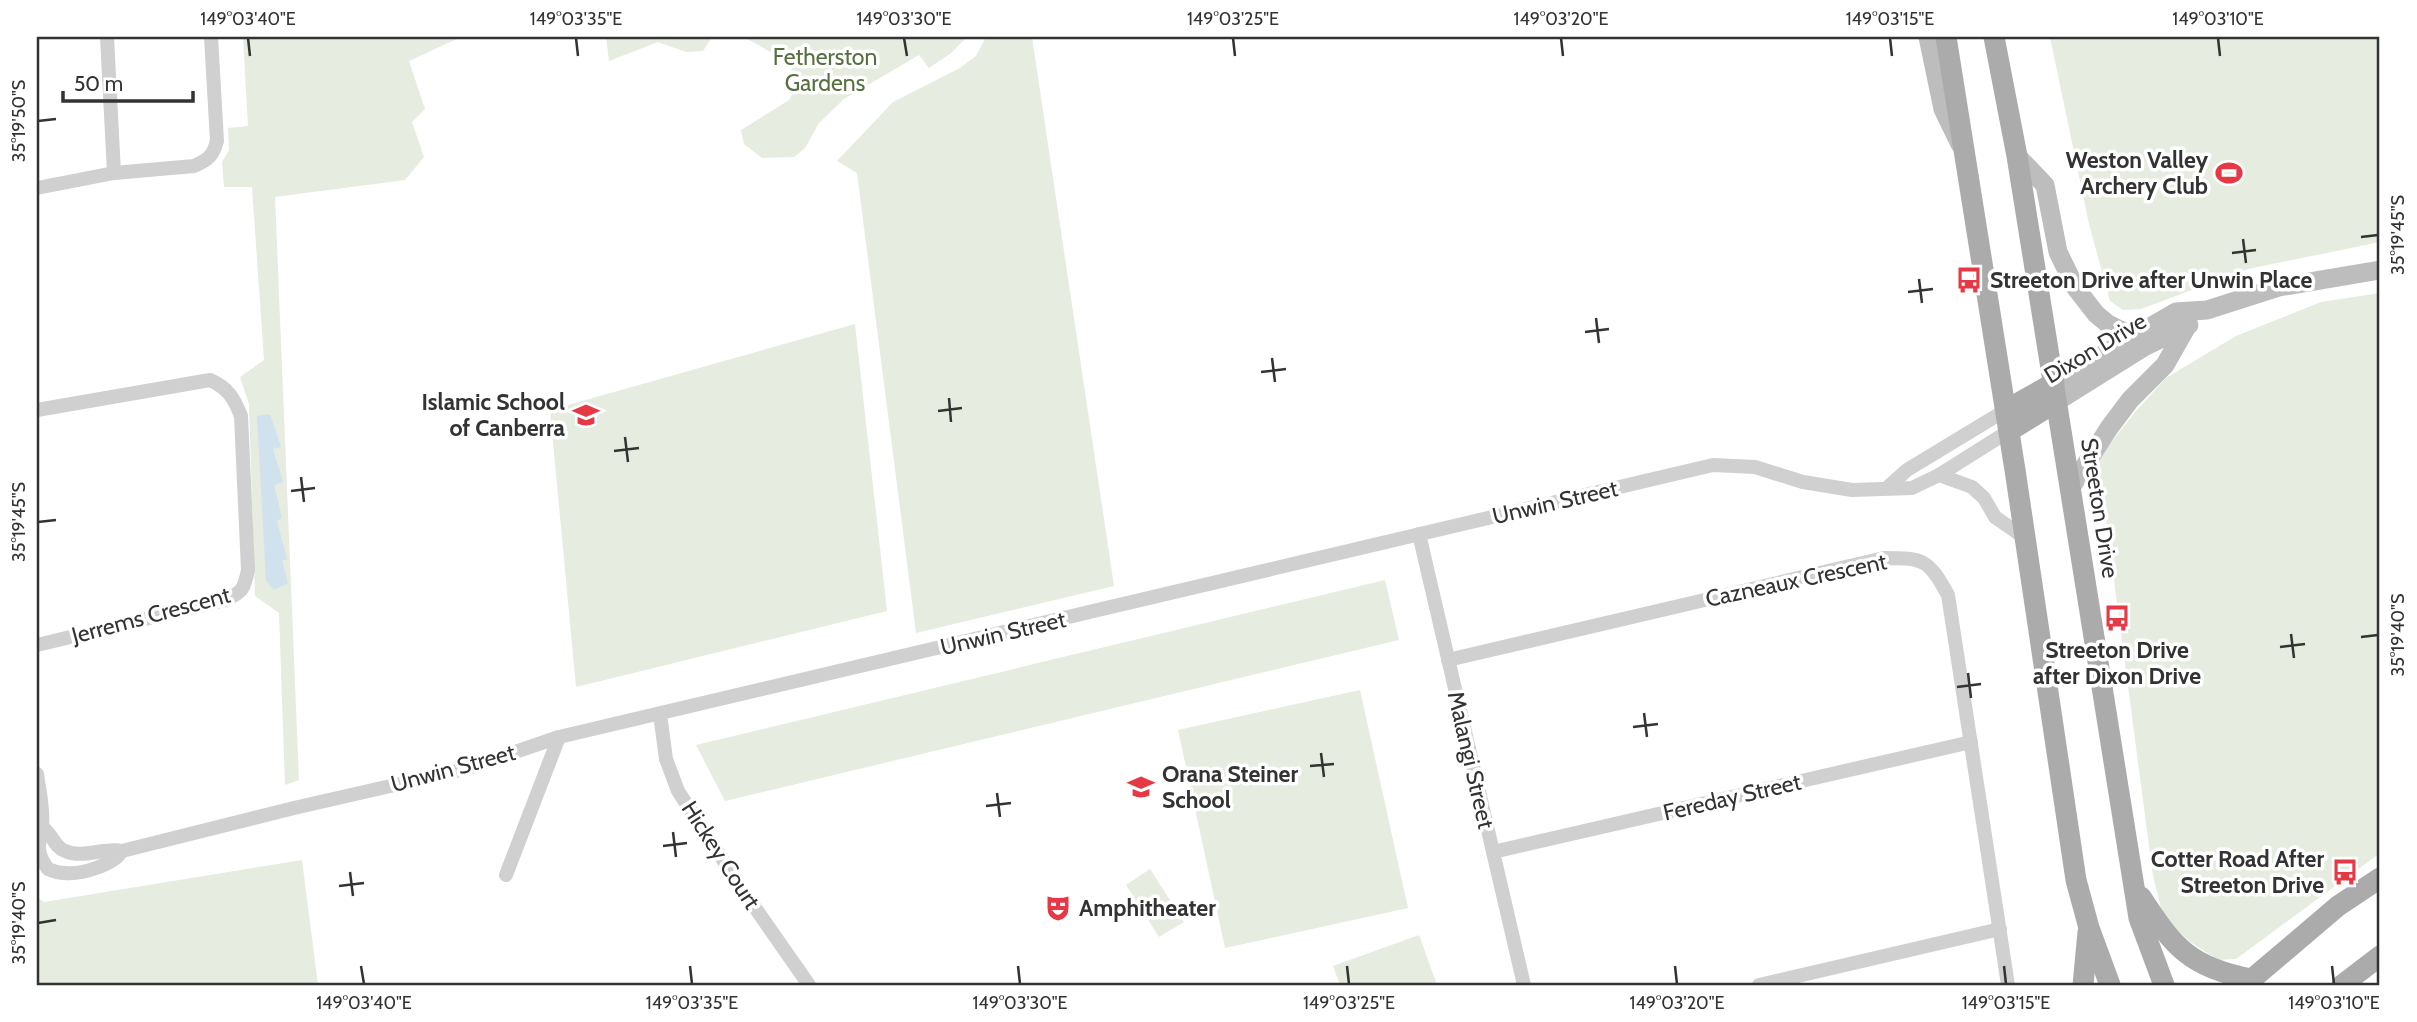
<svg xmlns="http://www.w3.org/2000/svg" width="2417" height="1022" viewBox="0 0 2417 1022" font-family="Cabin,sans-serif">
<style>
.green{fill:#e6ecdf}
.water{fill:#cfe2ee}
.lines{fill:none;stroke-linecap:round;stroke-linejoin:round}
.street{stroke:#d0d0d0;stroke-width:14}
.secondary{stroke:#bdbdbd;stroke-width:19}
.primary{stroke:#ababab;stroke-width:21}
.ticks{fill:none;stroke:#333;stroke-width:2.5}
.labels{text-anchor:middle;stroke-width:7;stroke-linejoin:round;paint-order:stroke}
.park-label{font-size:23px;fill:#56703f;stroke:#fff}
.poi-label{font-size:23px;font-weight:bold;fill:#333;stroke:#fff;text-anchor:end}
.street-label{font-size:23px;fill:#333;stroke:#fff}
.neatline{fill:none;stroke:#333;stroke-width:2.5}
.ticks-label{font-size:18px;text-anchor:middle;fill:#333}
</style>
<rect width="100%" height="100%" fill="#fff"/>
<g class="green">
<path d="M243,37H461L409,61L425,109L412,122L424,157L405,180L275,197L299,780L285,785L279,613L255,596L249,404L240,377L264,360L252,187H224L222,162L229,150L228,128L248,126Z"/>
<path d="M606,37H712L703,51L686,52L658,42L609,61Z"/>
<path d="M744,37H967L951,53L929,68L919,55L844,99L819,123L805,148L794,157L762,158L744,144L741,130L789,100L793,93L791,62L786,57L774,54Z"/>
<path d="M986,37H1032L1114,586L916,633L857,173L837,161L893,102L960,68L976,56Z"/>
<path d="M2050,37H2380V242L2248,269L2141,309L2123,310L2110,301L2089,224Z"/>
<path d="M2380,293V853L2236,959L2218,960L2189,941L2163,916L2153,876L2098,459L2135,412L2166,378L2236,336L2321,302Z"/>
<path d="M855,324L887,611L576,687L550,410Z"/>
<path d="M1385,580L1399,640L725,801L696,745Z"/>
<path d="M1360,690L1408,908L1225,948L1178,730Z"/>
<path d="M302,860L318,985H37V897L44,902Z"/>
<path d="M1150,869L1184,922L1159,937L1126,885Z"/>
<path d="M1419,935L1437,985H1340L1333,966Z"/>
</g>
<path class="water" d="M270,414L281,447L273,449L283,482L274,485L282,518L277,521L287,559L282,561L288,583L274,590L266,581L257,416Z"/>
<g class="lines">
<g class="street">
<path d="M107,37L114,173"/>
<path d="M37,188L114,173L194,166C208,160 213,156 217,141L211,37"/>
<path d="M37,410L210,380C228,388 234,398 241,416L248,570C244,589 243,592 225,600L37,645"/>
<path d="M1939,475L1972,487L1984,498L1995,517L2025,538"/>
<path d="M1888,487L1907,470L2006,410"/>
<path d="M1419,534L1524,985"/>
<path d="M1448,660L1884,558C1924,558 1928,559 1948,595L2008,985"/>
<path d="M660,714L666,759L678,791L744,892L809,985"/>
<path d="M37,774C39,789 44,810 42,826C39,845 35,851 48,869C53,871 59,873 65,873C80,875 114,865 122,851"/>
<path d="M42,827C52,833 54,847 65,851C83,859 104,847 122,851L294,808L465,769L559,737L1713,465L1755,467L1803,482L1852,490L1912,488L1939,475L2009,431"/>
<path d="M1493,852L1971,742"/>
<path d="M506,875L559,737"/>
<path d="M1759,985L2000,929"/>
</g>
<g class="secondary">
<path d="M1928,37L1943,109L1960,144"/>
<path d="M2017,156L2045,185L2058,252L2075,287L2096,314L2108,324L2132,336"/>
<path d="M2054,383L2176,312L2207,310L2279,287L2380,270"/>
<path d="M2056,402L2144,347L2189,325"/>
<path d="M2070,489L2109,428L2130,400L2165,365L2186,328"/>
</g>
<g class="primary">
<path d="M1946,37L2015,470L2076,880L2089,928L2110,985"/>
<path d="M1994,37L2017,156L2139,918L2164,985"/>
<path d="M2006,410L2054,383"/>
<path d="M2009,431L2056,402"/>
<path d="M2141,897C2174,948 2190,967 2251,979"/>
<path d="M2083,985L2088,932"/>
<path d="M2245,985L2338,906L2380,878"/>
<path d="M2342,985L2380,956"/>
</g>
</g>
<path class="ticks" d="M248,38L250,56M576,38L578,56M904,38L907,56M1233,38L1235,56M1561,38L1563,56M1890,38L1892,56M2218,38L2220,56M38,121L56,119M2361,237L2378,235M2243,239L2246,263M2232,253L2256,250M1919,279L1922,303M1908,292L1933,289M1596,318L1599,343M1585,332L1609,329M1272,358L1275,382M1261,372L1286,369M949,398L951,422M938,411L962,408M625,437L628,462M614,451L639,448M301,477L304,502M291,491L315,488M38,522L56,520M2291,634L2294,658M2361,637L2378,635M2280,647L2305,644M1968,673L1971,698M1957,687L1981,684M1644,713L1647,737M1633,727L1658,724M1321,753L1324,777M1310,766L1334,764M997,793L1000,817M986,806L1011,803M673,832L676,857M663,846L687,843M350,872L353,896M339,886L364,883M38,923L56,920M361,966L364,984M690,966L692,984M1018,966L1020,984M1347,966L1349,984M1675,966L1677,984M2004,966L2006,984M2332,966L2334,984"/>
<defs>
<g id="stadium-bare" transform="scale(2.1)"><path d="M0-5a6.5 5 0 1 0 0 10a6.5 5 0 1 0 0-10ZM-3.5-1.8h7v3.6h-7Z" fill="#e63946" stroke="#fff" stroke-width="2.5" paint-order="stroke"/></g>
<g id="bus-bare" transform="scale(2.1)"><path d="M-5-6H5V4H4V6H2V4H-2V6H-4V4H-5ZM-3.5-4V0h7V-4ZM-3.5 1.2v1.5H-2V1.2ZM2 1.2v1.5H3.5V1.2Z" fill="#e63946" stroke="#fff" stroke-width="2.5" paint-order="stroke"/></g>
<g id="school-bare" transform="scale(2.1)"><path d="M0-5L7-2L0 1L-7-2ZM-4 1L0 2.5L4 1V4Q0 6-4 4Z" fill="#e63946" stroke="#fff" stroke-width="2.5" paint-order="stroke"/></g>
<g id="theatre-bare" transform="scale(2.1)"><path d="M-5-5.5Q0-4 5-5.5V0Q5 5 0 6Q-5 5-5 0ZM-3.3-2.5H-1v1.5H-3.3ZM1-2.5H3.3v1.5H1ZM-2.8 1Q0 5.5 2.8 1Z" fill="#e63946" stroke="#fff" stroke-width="2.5" paint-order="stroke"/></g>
</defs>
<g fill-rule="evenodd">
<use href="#stadium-bare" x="2229" y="173"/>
<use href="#bus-bare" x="1969" y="280"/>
<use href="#school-bare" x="586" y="415"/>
<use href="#bus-bare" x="2117" y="618"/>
<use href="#school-bare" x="1141" y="787"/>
<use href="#bus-bare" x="2345" y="872"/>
<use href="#theatre-bare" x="1058" y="908"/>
</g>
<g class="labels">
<g class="park-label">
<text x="825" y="65">Fetherston<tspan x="825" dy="26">Gardens</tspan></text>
</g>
<g class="poi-label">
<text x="2208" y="168">Weston Valley<tspan x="2208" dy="26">Archery Club</tspan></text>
<text x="1990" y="288" text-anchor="start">Streeton Drive after Unwin Place</text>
<text x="565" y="410">Islamic School<tspan x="565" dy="26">of Canberra</tspan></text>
<text x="2117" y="658" text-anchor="middle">Streeton Drive<tspan x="2117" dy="26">after Dixon Drive</tspan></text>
<text x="1162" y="782" text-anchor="start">Orana Steiner<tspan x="1162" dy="26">School</tspan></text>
<text x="2324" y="867">Cotter Road After<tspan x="2324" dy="26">Streeton Drive</tspan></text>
<text x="1079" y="916" text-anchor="start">Amphitheater</text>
</g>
<g class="street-label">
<text transform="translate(2095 348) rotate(-31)" y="8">Dixon Drive</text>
<text transform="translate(1555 502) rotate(-13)" y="8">Unwin Street</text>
<text transform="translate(2100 508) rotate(81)" y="8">Streeton Drive</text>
<text transform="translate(1796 580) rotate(-12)" y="8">Cazneaux Crescent</text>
<text transform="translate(151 615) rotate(-15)" y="8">Jerrems Crescent</text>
<text transform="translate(1003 633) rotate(-13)" y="8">Unwin Street</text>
<text transform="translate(1471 760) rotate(77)" y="8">Malangi Street</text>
<text transform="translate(453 768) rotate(-15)" y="8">Unwin Street</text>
<text transform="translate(1732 797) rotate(-13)" y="8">Fereday Street</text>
<text transform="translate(721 855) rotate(57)" y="8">Hickey Court</text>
</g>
</g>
<rect width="2417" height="1022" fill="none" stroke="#ffffff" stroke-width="77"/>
<path d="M63 91v10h130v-10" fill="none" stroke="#333333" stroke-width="3.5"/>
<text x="74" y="91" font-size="21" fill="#333333" stroke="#ffffff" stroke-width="5" paint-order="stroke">50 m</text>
<rect x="38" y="38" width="2340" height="946" class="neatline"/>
<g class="ticks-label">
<text x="248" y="25">149°03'40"E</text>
<text x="576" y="25">149°03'35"E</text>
<text x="904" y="25">149°03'30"E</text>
<text x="1233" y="25">149°03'25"E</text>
<text x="1561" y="25">149°03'20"E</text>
<text x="1890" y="25">149°03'15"E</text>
<text x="2218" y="25">149°03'10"E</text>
<text transform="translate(19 121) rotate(-90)" y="6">35°19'50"S</text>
<text transform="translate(2398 235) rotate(-90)" y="6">35°19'45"S</text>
<text transform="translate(19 522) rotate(-90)" y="6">35°19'45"S</text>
<text transform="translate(2398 635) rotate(-90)" y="6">35°19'40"S</text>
<text transform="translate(19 923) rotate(-90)" y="6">35°19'40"S</text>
<text x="364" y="1009">149°03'40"E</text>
<text x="692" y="1009">149°03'35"E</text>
<text x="1020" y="1009">149°03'30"E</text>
<text x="1349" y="1009">149°03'25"E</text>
<text x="1677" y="1009">149°03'20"E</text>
<text x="2006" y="1009">149°03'15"E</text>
<text x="2334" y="1009">149°03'10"E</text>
</g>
</svg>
